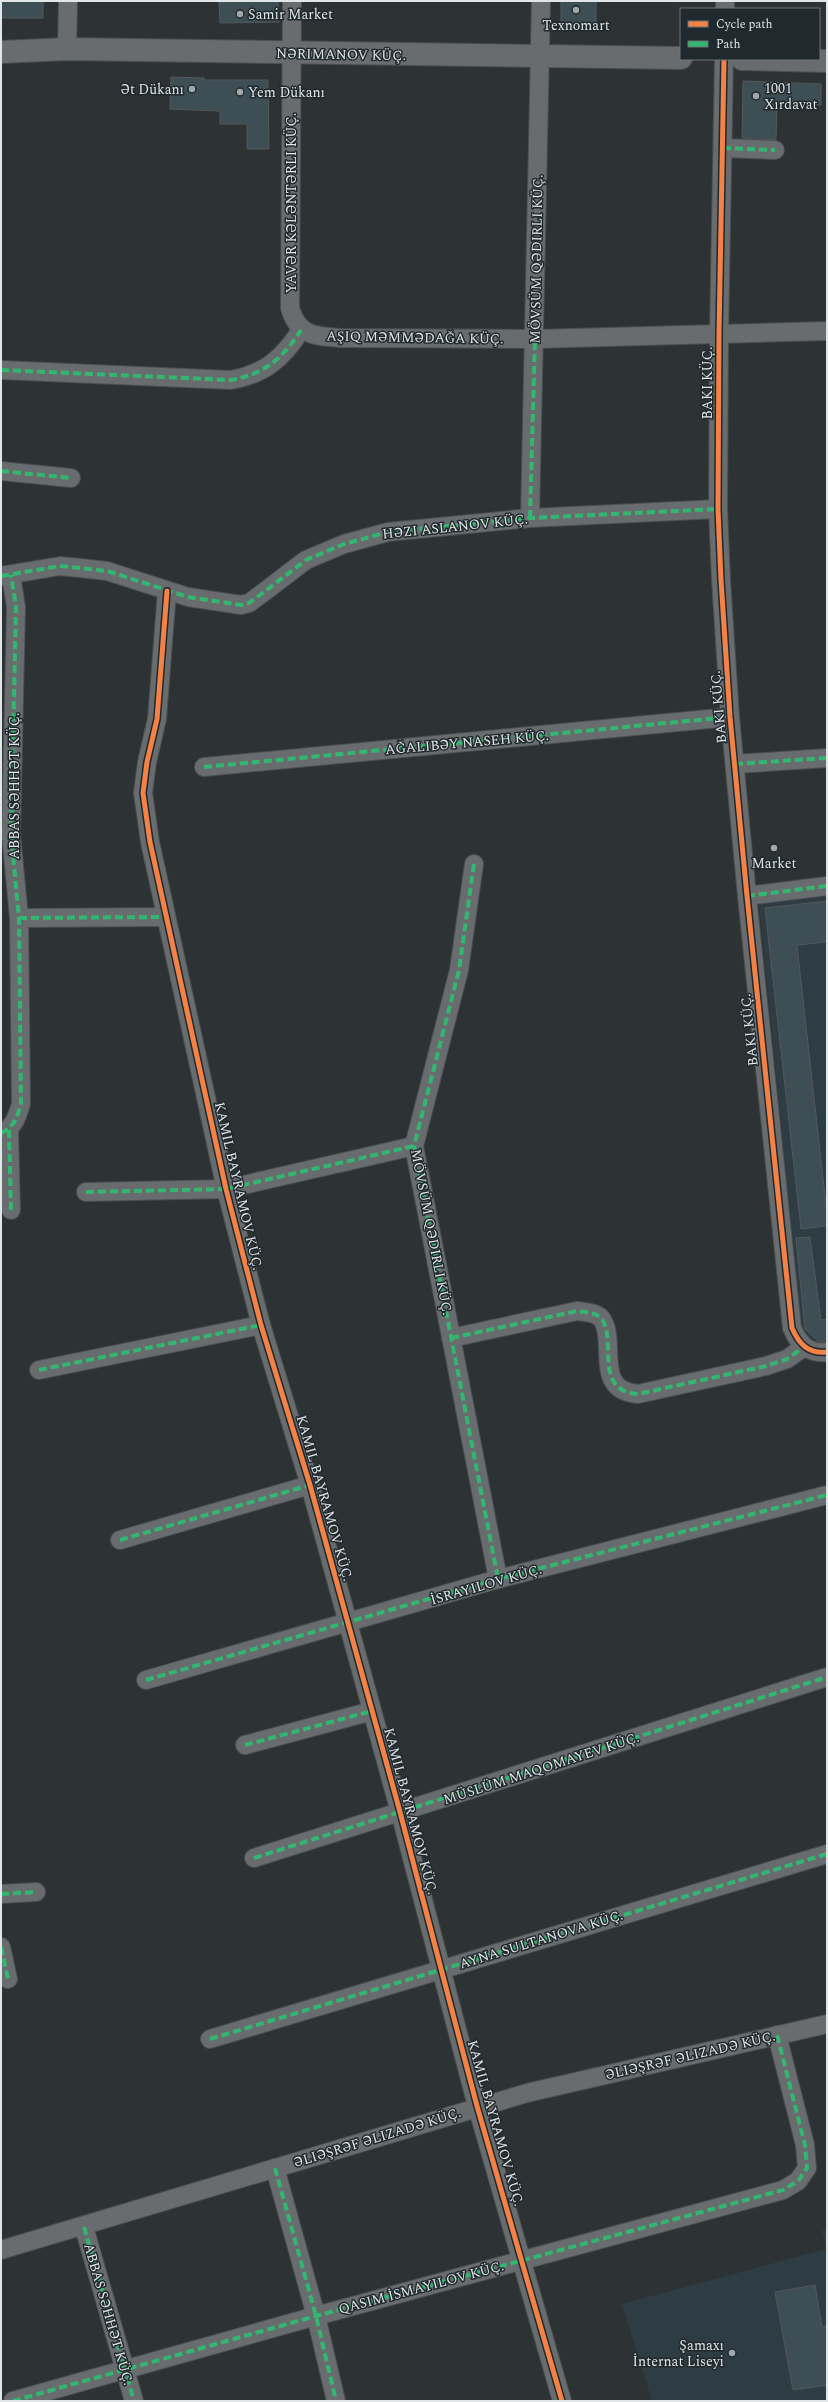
<svg xmlns="http://www.w3.org/2000/svg" width="828" height="2402" viewBox="0 0 828 2402" font-family="Spectral,serif">
<style>
.built{fill:#2e3c43}
.building{fill:#3e4e55;stroke:#54585a}
.lines{fill:none;stroke-linecap:round;stroke-linejoin:round}
.minor-casing{stroke:#4a4f51;stroke-width:20}
.secondary-casing{stroke:#4a4f51;stroke-width:24}
.minor{stroke:#686c6e;stroke-width:18}
.secondary{stroke:#686c6e;stroke-width:22}
.quiet{stroke:#33b770;stroke-width:4;stroke-dasharray:8 4;stroke-linecap:butt}
.cycleway-casing{stroke:#20292d;stroke-width:8}
.cycleway{stroke:#f48246;stroke-width:5}
.poi-dot{fill:#a2a8aa;stroke:#20292d;stroke-width:1.5}
.labels{text-anchor:middle;stroke-width:3;stroke-linejoin:round;paint-order:stroke}
.poi-label{font-size:14px;fill:#e1e7e9;stroke:#20292d;text-anchor:start}
.street-label{font-size:14px;fill:#e1e7e9;stroke:#20292d}
</style>
<rect width="100%" height="100%" fill="#2d3234"/>
<g class="built">
<path d="M827,895V1346L811,1343L802,1329L759,904Z"/>
<path d="M827,2229V2401H652L622,2304L826,2249L822,2230Z"/>
</g>
<g class="building">
<rect x="1" y="1" width="42" height="17"/>
<path d="M263,1L278,2L279,22L220,23L219,2Z"/>
<rect x="561" y="1" width="35" height="26"/>
<path d="M171,77L204,78V80H268L269,149H247V124H220V111L170,109Z"/>
<path d="M743,81L821,84V105L777,104L776,140L742,138Z"/>
<path d="M827,901V942L797,945L827,1214V1226L801,1229L765,908Z"/>
<path d="M810,1237L821,1320L827,1319V1342L818,1341L805,1329L796,1238Z"/>
<path d="M815,2285L822,2327L827,2326V2385L793,2390L775,2292Z"/>
</g>
<g class="lines">
<g class="minor-casing">
<g id="minor">
<path d="M292,1L290,308C298,336 315,336 341,338L535,339L827,331"/>
<path d="M725,9V1"/>
<path d="M67,49L68,1"/>
<path d="M724,59L719,334L718,509L721,580L730,717L747,896L792,1328C799,1344 808,1354 827,1352"/>
<path d="M723,148L775,150"/>
<path d="M1,370L231,380C265,374 283,358 301,330"/>
<path d="M1,471L71,478"/>
<path d="M530,518L541,1"/>
<path d="M1,576L60,566L80,568L107,571L188,597L241,605L249,603L260,595L306,560L344,544L388,532L530,518L718,509"/>
<path d="M167,591L157,719L147,762L143,793L150,842L226,1189L261,1325L310,1485L400,1812L477,2106L562,2401"/>
<path d="M735,764L827,758"/>
<path d="M204,767L730,717"/>
<path d="M474,864L459,970L414,1146L498,1579"/>
<path d="M747,896L827,886"/>
<path d="M19,918L166,917"/>
<path d="M9,1130L11,1210"/>
<path d="M1,1133C14,1128 17,1117 21,1104L19,918L11,834L16,607L11,575"/>
<path d="M86,1192L226,1189L414,1146"/>
<path d="M451,1338L577,1311C584,1312 595,1312 601,1318C618,1340 592,1391 638,1394L766,1366L787,1359L804,1347"/>
<path d="M39,1370L261,1325"/>
<path d="M120,1540L310,1485"/>
<path d="M146,1680L498,1579L827,1495"/>
<path d="M245,1745L372,1711"/>
<path d="M254,1858L827,1677"/>
<path d="M1,1894L36,1892"/>
<path d="M1,1947L8,1979"/>
<path d="M210,2039L827,1854"/>
<path d="M275,2168L316,2316L336,2401"/>
<path d="M84,2227L134,2401"/>
<path d="M1,2250L527,2093L827,2024"/>
<path d="M13,2401L316,2316L783,2190L798,2181L807,2168L805,2145L777,2035"/>
</g>
</g>
<g class="secondary-casing">
<g id="secondary">
<path d="M1,52L67,49L681,58"/>
<path d="M742,59L827,61"/>
</g>
</g>
<use href="#minor" class="minor"/>
<use href="#secondary" class="secondary"/>
<g class="quiet">
<path d="M723,148L775,150"/>
<path d="M1,370L231,380C265,374 283,358 301,330"/>
<path d="M1,471L71,478"/>
<path d="M530,518L535,339"/>
<path d="M1,576L60,566L80,568L107,571L188,597L241,605L249,603L260,595L306,560L344,544L388,532L530,518L718,509"/>
<path d="M735,764L827,758"/>
<path d="M204,767L730,717"/>
<path d="M474,864L459,970L414,1146L498,1579"/>
<path d="M747,896L827,886"/>
<path d="M19,918L166,917"/>
<path d="M9,1130L11,1210"/>
<path d="M1,1133C14,1128 17,1117 21,1104L19,918L11,834L16,607L11,575"/>
<path d="M86,1192L226,1189L414,1146"/>
<path d="M451,1338L577,1311C584,1312 595,1312 601,1318C618,1340 592,1391 638,1394L766,1366L787,1359L804,1347"/>
<path d="M39,1370L261,1325"/>
<path d="M120,1540L310,1485"/>
<path d="M146,1680L498,1579L827,1495"/>
<path d="M245,1745L372,1711"/>
<path d="M254,1858L827,1677"/>
<path d="M1,1894L36,1892"/>
<path d="M1,1947L8,1979"/>
<path d="M210,2039L827,1854"/>
<path d="M275,2168L316,2316L336,2401"/>
<path d="M84,2227L134,2401"/>
<path d="M13,2401L316,2316L783,2190L798,2181L807,2168L805,2145L777,2035"/>
</g>
<g class="cycleway-casing">
<g id="cycleway">
<path d="M724,59L719,334L718,509L721,580L730,717L747,896L792,1328C799,1344 808,1354 827,1352"/>
<path d="M167,591L157,719L147,762L143,793L150,842L226,1189L261,1325L310,1485L400,1812L477,2106L562,2401"/>
</g>
</g>
<use href="#cycleway" class="cycleway"/>
</g>
<g class="poi-dot">
<circle cx="576" cy="10" r="4"/>
<circle cx="240" cy="14" r="4"/>
<circle cx="192" cy="89" r="4"/>
<circle cx="240" cy="92" r="4"/>
<circle cx="756" cy="96" r="4"/>
<circle cx="774" cy="848" r="4"/>
<circle cx="732" cy="2353" r="4"/>
</g>
<g class="labels">
<g class="poi-label">
<text x="248" y="19">Samir Market</text>
<text x="576" y="30" text-anchor="middle">Texnomart</text>
<text x="764" y="93">1001<tspan x="764" dy="16">Xırdavat</tspan></text>
<text x="184" y="94" text-anchor="end">Ət Dükanı</text>
<text x="248" y="97">Yem Dükanı</text>
<text x="774" y="868" text-anchor="middle">Market</text>
<text x="724" y="2350" text-anchor="end">Şamaxı<tspan x="724" dy="16">İnternat Liseyi</tspan></text>
</g>
<g class="street-label">
<text transform="translate(341 54) rotate(1)" y="5">NƏRIMANOV KÜÇ.</text>
<text transform="translate(291 203) rotate(-90)" y="5">YAVƏR KƏLƏNTƏRLI KÜÇ.</text>
<text transform="translate(536 259) rotate(-89)" y="5">MÖVSÜM QƏDIRLI KÜÇ.</text>
<text transform="translate(415 337) rotate(1)" y="5">AŞIQ MƏMMƏDAĞA KÜÇ.</text>
<text transform="translate(707 383) rotate(-90)" y="5">BAKI KÜÇ.</text>
<text transform="translate(455 526) rotate(-6)" y="5">HƏZI ASLANOV KÜÇ.</text>
<text transform="translate(718 707) rotate(-95)" y="5">BAKI KÜÇ.</text>
<text transform="translate(467 742) rotate(-5)" y="5">AĞALIBƏY NASEH KÜÇ.</text>
<text transform="translate(14 786) rotate(-90)" y="5">ABBAS SƏHHƏT KÜÇ.</text>
<text transform="translate(749 1030) rotate(-96)" y="5">BAKI KÜÇ.</text>
<text transform="translate(239 1186) rotate(77)" y="5">KAMIL BAYRAMOV KÜÇ.</text>
<text transform="translate(432 1232) rotate(79)" y="5">MÖVSÜM QƏDIRLI KÜÇ.</text>
<text transform="translate(325 1498) rotate(74)" y="5">KAMIL BAYRAMOV KÜÇ.</text>
<text transform="translate(486 1584) rotate(-16)" y="5">İSRAYILOV KÜÇ.</text>
<text transform="translate(541 1768) rotate(-18)" y="5">MÜSLÜM MAQOMAYEV KÜÇ.</text>
<text transform="translate(411 1811) rotate(75)" y="5">KAMIL BAYRAMOV KÜÇ.</text>
<text transform="translate(541 1939) rotate(-17)" y="5">AYNA SULTANOVA KÜÇ.</text>
<text transform="translate(690 2055) rotate(-13)" y="5">ƏLIƏŞRƏF ƏLIZADƏ KÜÇ.</text>
<text transform="translate(496 2123) rotate(74)" y="5">KAMIL BAYRAMOV KÜÇ.</text>
<text transform="translate(377 2137) rotate(-17)" y="5">ƏLIƏŞRƏF ƏLIZADƏ KÜÇ.</text>
<text transform="translate(421 2287) rotate(-15)" y="5">QASIM İSMAYILOV KÜÇ.</text>
<text transform="translate(109 2314) rotate(74)" y="5">ABBAS SƏHHƏT KÜÇ.</text>
</g>
</g>
<rect width="828" height="2402" fill="none" stroke="#e1e7e9" stroke-width="4"/>
<rect x="680" y="8" width="140" height="52" fill="#20292d" stroke="#6d7578"/>
<rect x="688" y="21" width="20" height="6" fill="#f48246" stroke="#6d7578"/>
<text x="716" y="28" font-size="12" fill="#e1e7e9">Cycle path</text>
<rect x="688" y="41" width="20" height="6" fill="#33b770" stroke="#6d7578"/>
<text x="716" y="48" font-size="12" fill="#e1e7e9">Path</text>
</svg>
